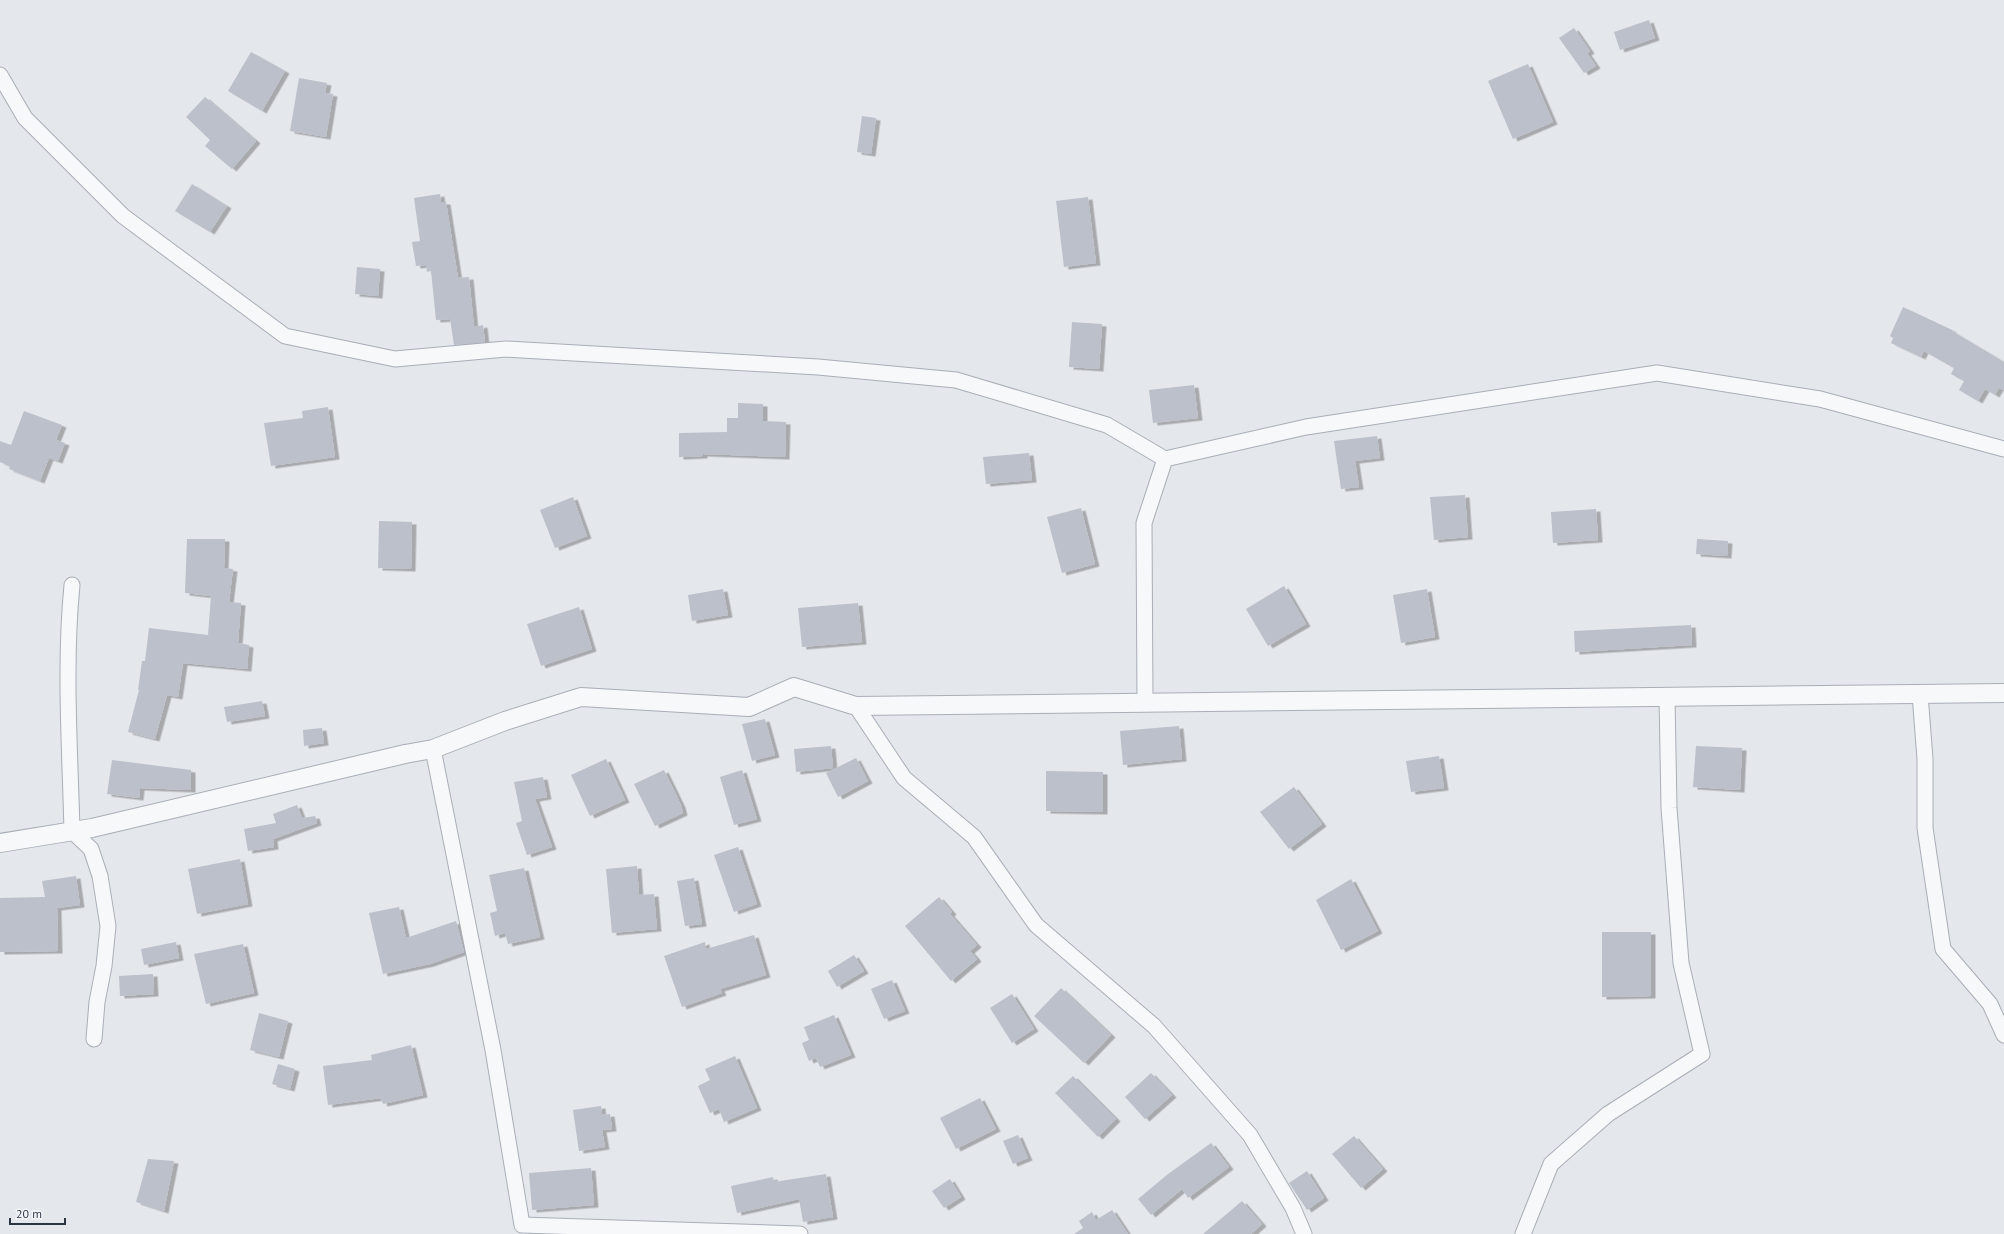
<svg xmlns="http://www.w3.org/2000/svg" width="2004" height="1234" viewBox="0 0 2004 1234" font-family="'PT Sans',sans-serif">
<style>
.building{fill:#bbc0ca;filter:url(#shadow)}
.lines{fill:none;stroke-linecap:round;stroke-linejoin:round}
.minor-casing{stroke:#a9aeb7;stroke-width:17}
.tertiary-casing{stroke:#a9aeb7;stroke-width:20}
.minor{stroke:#f7f8fa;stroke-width:15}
.tertiary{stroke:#f7f8fa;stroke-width:18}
</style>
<defs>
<filter id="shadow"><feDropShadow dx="4.5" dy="2.5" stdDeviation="0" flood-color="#0004"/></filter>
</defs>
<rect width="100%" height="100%" fill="#e4e7ec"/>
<g class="building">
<path d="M1649,20L1655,38L1620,50L1614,32Z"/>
<path d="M1574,28L1590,51L1587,53L1596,66L1584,73L1559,38Z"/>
<path d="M251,52L285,71L262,111L228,91Z"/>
<path d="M1528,64L1553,122L1513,139L1488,81Z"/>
<path d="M299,78L327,83L325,93L333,94L326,137L290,131Z"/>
<path d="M205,97L256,141L232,169L205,146L210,140L186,117Z"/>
<path d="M862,116L876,118L871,154L857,152Z"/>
<path d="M192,184L227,206L210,232L175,211Z"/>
<path d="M440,194L441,202H446L458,278L469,277L474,327L483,325L485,342L454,345L450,319L436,320L431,271L427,272L426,265L416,266L412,242L420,241L414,198Z"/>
<path d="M1088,197L1096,263L1064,267L1056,201Z"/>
<path d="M357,267L380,269L378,296L355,294Z"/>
<path d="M1903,307L1952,330V331L2004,362V390L1999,388L1995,395L1985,389L1978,401L1959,390L1964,381L1951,374L1954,368L1924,351L1921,357L1891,343L1893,338L1890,336Z"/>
<path d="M1072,322L1102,324L1099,369L1069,367Z"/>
<path d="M1194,385L1198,418L1153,423L1149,390Z"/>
<path d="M738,403L763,404V421L786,422L785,457L703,454V456L679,457V433L727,432V418H738Z"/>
<path d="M328,407L335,457L271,466L264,423L303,418L302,411Z"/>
<path d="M24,411L62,425L56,440L65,443L58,461L49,458L40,481L9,469L10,466L0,462V441L11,445Z"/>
<path d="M1377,436L1380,458L1355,461L1359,487L1341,489L1334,441Z"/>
<path d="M1029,453L1032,480L986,484L983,457Z"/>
<path d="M1465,495L1468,537L1434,540L1430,497Z"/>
<path d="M573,497L587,536L555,548L540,510Z"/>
<path d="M1081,508L1095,564L1062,573L1047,517Z"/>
<path d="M1596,509L1598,540L1553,543L1551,512Z"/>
<path d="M379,521L412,522L411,569L378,568Z"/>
<path d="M187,539H225L224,568L233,569L229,602L241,603L238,643L249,645L247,669L183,663L178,697L167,695L155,739L128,732L139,690H138L142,661H145L149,628L208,635L211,596L185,593Z"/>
<path d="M1697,539L1728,541L1727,556L1696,554Z"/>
<path d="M1284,586L1306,624L1268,646L1246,609Z"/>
<path d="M723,589L728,615L692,621L688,595Z"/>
<path d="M1427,589L1435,637L1401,643L1393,595Z"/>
<path d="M858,603L862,642L802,647L798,608Z"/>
<path d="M579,607L592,649L541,666L527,624Z"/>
<path d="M1691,625L1692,645L1575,652L1574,631Z"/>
<path d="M262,701L265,716L227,722L224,707Z"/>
<path d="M765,719L775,755L752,761L742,724Z"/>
<path d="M1179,726L1182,759L1123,765L1120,731Z"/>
<path d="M322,728L324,743L304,746L303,730Z"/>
<path d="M831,746L833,768L796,772L794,749Z"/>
<path d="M1696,746L1742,748L1740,790L1693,787Z"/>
<path d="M1439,756L1444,788L1411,792L1406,761Z"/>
<path d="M856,758L868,781L838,797L826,773Z"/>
<path d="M606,759L625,800L590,816L571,775Z"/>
<path d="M112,760L191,770V790L140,788L139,798L107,794Z"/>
<path d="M664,770L681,805L683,813L655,826L634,784Z"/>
<path d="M742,770L757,819L734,825L720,777Z"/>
<path d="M1046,771L1103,772V812L1046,811Z"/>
<path d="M543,777L547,797L535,799L552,847L527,855L516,823L522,821L514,782Z"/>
<path d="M1294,787L1322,824L1289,849L1260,812Z"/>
<path d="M297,805L302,818L315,816L317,823L273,839L274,847L248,851L244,829L276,823L273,814Z"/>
<path d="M738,847L757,904L734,912L714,855Z"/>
<path d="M240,859L248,904L197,914L188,869Z"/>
<path d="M637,866L639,895L654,894L657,929L612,933L606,869Z"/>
<path d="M524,868L540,937L508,944L505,933L495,936L490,913L497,911L489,875Z"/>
<path d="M76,876L80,905L57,908L58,951L0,952V898L45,897L42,881Z"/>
<path d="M694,878L702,924L685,926L677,881Z"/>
<path d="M1351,879L1378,931L1341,950L1316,900Z"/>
<path d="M939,897L952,912L950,914L977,945L970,951L977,959L951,981L905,926Z"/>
<path d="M399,907L406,938L456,921L464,952L430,964L383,974L369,913Z"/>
<path d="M1602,932H1651V996L1602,997Z"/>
<path d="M754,935L766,975L720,989L722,993L682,1007L664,956L705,942L706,949Z"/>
<path d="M176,942L179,958L144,965L141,949Z"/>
<path d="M243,944L254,993L206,1004L194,954Z"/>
<path d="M854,955L864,971L837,987L828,971Z"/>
<path d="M153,974L154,994L120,996L119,976Z"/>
<path d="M892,980L905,1011L884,1019L871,989Z"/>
<path d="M1061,988L1111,1035L1084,1063L1034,1016Z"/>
<path d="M1012,994L1034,1029L1012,1043L990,1008Z"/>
<path d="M259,1013L288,1021L279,1057L250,1050Z"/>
<path d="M834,1015L851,1055L820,1067L816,1058L809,1061L802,1043L809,1040L804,1027Z"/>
<path d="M411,1045L423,1095L383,1104L381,1098L328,1105L323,1066L372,1060L371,1055Z"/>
<path d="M735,1056L757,1108L724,1122L719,1109L710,1113L698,1086L710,1080L705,1069Z"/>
<path d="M278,1064L295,1069L290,1089L272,1084Z"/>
<path d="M1151,1073L1172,1095L1145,1119L1125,1097Z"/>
<path d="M1073,1076L1116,1119L1098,1137L1055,1093Z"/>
<path d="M980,1098L996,1129L956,1149L940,1118Z"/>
<path d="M601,1106L602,1115L610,1114L612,1129L602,1130L605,1147L579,1151L573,1110Z"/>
<path d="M1018,1135L1028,1158L1013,1164L1003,1141Z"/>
<path d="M1354,1136L1383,1169L1361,1188L1332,1154Z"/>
<path d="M1211,1143L1229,1167L1188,1198L1182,1189L1151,1215L1138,1199L1168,1174Z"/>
<path d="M148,1159L174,1161L164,1211L136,1202Z"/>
<path d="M591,1168L594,1205L532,1210L529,1173Z"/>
<path d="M1307,1171L1324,1198L1307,1210L1289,1183Z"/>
<path d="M826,1174L833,1217L803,1222L799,1199L737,1213L731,1186L773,1177L774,1182Z"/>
<path d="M950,1179L961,1197L944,1208L932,1191Z"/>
<path d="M1242,1201L1262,1224L1251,1234H1203Z"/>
<path d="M1112,1210L1128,1234H1074L1083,1228L1079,1221L1092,1212L1096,1220Z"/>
</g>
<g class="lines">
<g class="minor-casing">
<g id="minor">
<path d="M0,75L25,118L123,216L285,336L395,359L506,349L818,367L956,380L1107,425L1165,459"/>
<path d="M72,585C64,666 70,749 72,831L91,849L100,876L108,926L104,966L97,1002L94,1039"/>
<path d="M1920,694L1925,759V828L1943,949L1990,1004L2004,1035"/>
<path d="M1145,703L1144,523L1165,459L1306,427L1657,373L1820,399L2004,449"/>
<path d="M856,706L904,778L974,837L1036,925L1154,1026L1250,1135L1293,1208L1304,1234"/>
<path d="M433,749L493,1050L522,1225L800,1234"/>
<path d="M1523,1234L1551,1164L1608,1114L1702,1054L1681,963L1669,808L1667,697"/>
</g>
</g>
<g class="tertiary-casing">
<path id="tertiary" d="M0,843L92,828L405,754L433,749L505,721L581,697L749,707L794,687L856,706L2004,693"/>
</g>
<use href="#minor" class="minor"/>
<use href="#tertiary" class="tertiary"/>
</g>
<path d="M10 1218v6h55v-6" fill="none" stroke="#2b3445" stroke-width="2"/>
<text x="16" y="1218" font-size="12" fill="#2b3445" stroke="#f4f6f9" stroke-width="3" paint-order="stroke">20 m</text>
</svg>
